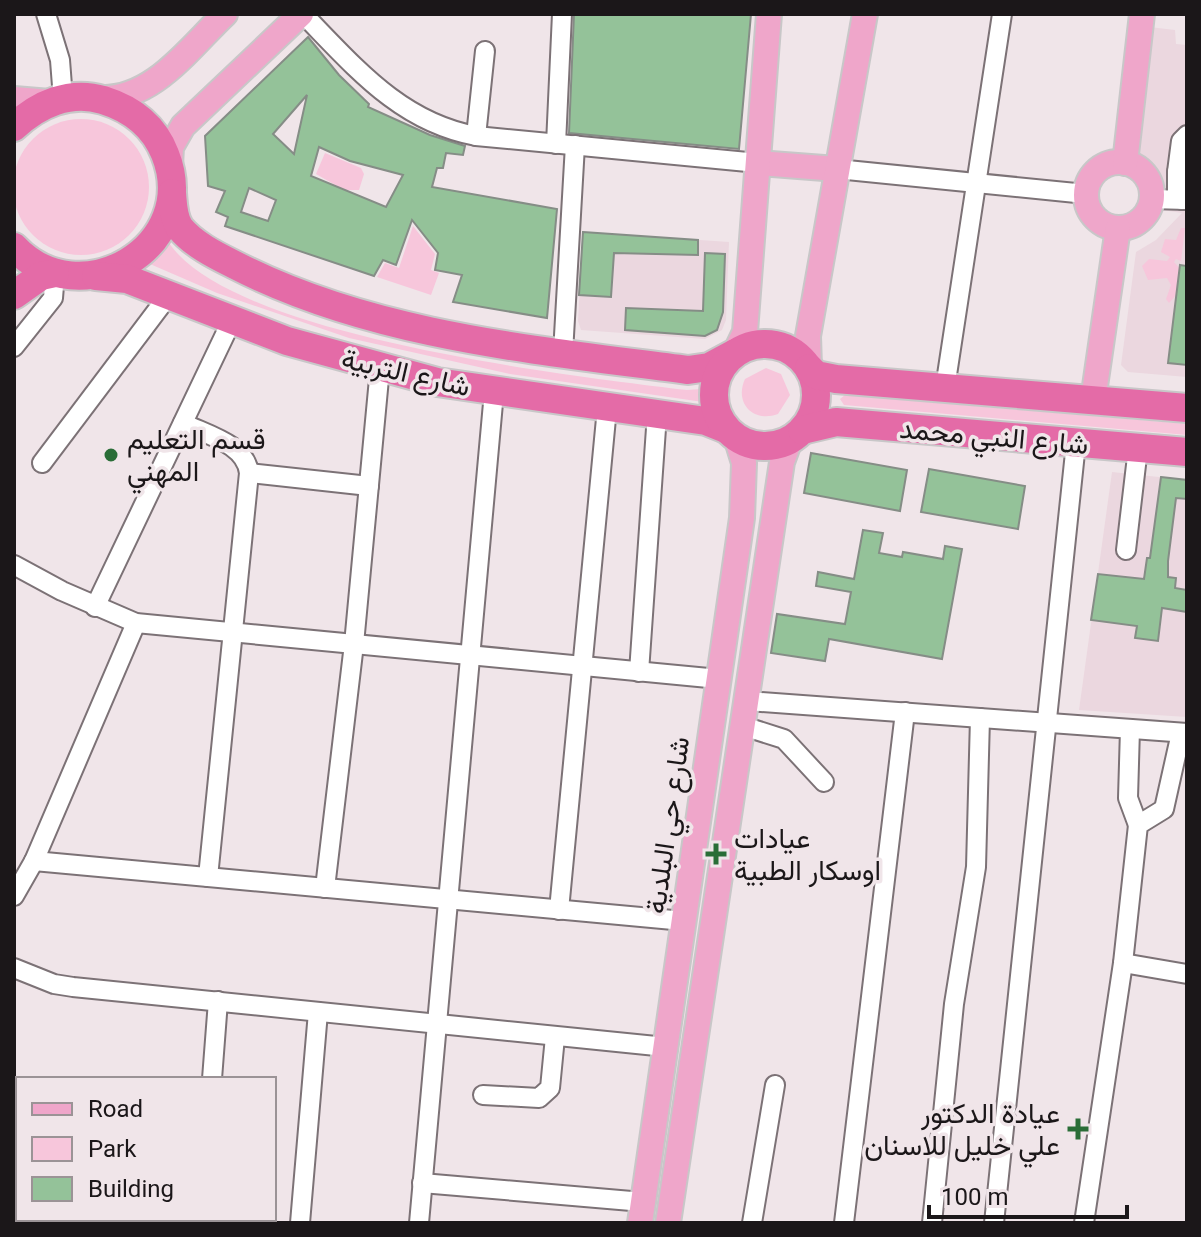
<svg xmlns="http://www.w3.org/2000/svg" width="1201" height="1237" viewBox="0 0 1201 1237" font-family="Roboto,Vazirmatn,sans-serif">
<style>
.built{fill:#ebd7df}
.green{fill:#f7c6db}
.building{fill:#94c299;stroke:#858d86;stroke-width:2;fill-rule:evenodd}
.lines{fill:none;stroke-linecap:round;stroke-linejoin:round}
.minor-casing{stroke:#7c7276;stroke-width:22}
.major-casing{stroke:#c8c7c8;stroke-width:28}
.highway-casing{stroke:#c8c7c8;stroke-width:32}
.minor{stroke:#fff;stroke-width:18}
.major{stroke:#efa6ca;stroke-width:24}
.highway{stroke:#e46ba7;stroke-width:28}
.poi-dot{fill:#2a6d37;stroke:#f0e5e9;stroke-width:3}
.labels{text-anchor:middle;stroke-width:7;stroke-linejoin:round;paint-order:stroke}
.street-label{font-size:28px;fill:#1b1719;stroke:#f0e5e9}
.poi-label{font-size:28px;fill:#1b1719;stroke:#f0e5e9;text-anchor:start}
</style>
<rect width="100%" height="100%" fill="#f0e5e9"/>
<g class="built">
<path d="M1141,26L1175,30L1176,44L1187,45V377L1128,372L1121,365L1136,252L1156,240L1182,213L1149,208L1151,189L1148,180L1134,166Z"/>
<path d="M583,232L729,242L726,320L722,330L705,339L581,330L578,321Z"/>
<path d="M1112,472L1187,480V717L1079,710Z"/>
</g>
<g class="green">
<circle cx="81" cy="187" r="68"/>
<path d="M325,153L361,168L364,174L359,190H344L316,174Z"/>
<path d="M413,226L435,254L431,270L439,273L431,295L377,277L385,263L399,268Z"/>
<path d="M1181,228H1185L1181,261L1176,259L1174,262L1180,269L1177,294L1169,303L1166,299L1171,285L1167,278L1148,280L1142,266L1149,259L1167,261L1170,257L1161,252L1165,239L1176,240Z"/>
<path d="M169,243C234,338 573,376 687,390L702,389L703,402L510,374L349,338L217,293L150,264Z"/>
<path d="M766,368L781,374L790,395L778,414C753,423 734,403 745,379Z"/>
<path d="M845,395L1187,424V435L844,405L840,399Z"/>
</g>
<g class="building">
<path d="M574,14H751L739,149L569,133Z"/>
<path d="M308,37L339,75L369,104L368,107L430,135L465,146L463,155L446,153L443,168H437L432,187L557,209L547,318L453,302L462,275L435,270L438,253L412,220L396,265L383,260L374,276L225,226L228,217L216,212L225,191L208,186L205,136ZM307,95L294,154L273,134ZM319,147L350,161L403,175L386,207L311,176ZM249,188L276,200L268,221L241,212Z"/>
<path d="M583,232L698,240V255L614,253L611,297L579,295Z"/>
<path d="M705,253L725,254L723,312L717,330L705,336L625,330L626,308L703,311Z"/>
<path d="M1180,265L1187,266V365L1168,363Z"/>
<path d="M811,453L907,470L900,511L804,493Z"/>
<path d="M929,469L1025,486L1018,529L921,512Z"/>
<path d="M1161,477L1187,480V499L1176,498L1168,561V577L1176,578L1175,588L1187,590V612L1162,608L1158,641L1135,638L1137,626L1091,620L1098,574L1144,579L1147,558H1150Z"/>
<path d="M863,530L883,533L879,553L902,557L903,552L943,559L945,546L962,549L942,659L829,639L825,661L771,653L777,614L845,624L851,592L816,586L818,572L854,579Z"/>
</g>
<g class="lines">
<g class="minor-casing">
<g id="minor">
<path d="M46,14L60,60L63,99"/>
<path d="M303,14C355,67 400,122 476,136L758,163"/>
<path d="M476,136L485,51"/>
<path d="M556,144L562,14"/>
<path d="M837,169L1086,194"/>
<path d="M1177,172L1181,141L1187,135"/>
<path d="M1151,199L1187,200"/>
<path d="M1182,200L1177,194V172L1187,170"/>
<path d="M14,347L53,298L55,273"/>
<path d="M563,353L575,145"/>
<path d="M945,388L1002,14"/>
<path d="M183,423C207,435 246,444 249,473L208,877"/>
<path d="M42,463L168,296"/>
<path d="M249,473L369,486"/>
<path d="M1126,550L1138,448"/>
<path d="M14,565L62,591L136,623L719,679"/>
<path d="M95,607L231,322"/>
<path d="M639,672L657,414"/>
<path d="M747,701L1187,733"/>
<path d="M743,726L784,739L824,782"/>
<path d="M1130,729L1128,798L1138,825"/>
<path d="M34,861L684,921"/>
<path d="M325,888L354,644L380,368"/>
<path d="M14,896L34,861L136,623"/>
<path d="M559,910L607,408"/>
<path d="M1123,963L1187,974"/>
<path d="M14,968L54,984L73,987L666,1047"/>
<path d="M212,1079L218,1001"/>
<path d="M483,1095L539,1098L550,1088L555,1037"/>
<path d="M422,1183L643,1202"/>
<path d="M201,1223V1219"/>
<path d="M300,1223L318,1012"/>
<path d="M419,1223L494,392"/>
<path d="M752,1223L775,1085"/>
<path d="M844,1223L905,712"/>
<path d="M932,1223L954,1004L976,867L980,718"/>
<path d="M994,1223L1076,443"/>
<path d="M1084,1223L1123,963L1138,825L1164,809L1181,733"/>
</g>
</g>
<g class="major-casing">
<g id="major">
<path d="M97,98C152,102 189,48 225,14"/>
<path d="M14,99L50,102"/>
<circle cx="1119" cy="195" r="33"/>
<path d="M758,163L837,169"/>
<path d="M1125,163L1142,14"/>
<path d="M170,166L171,147L183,126L301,14"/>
<path d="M735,353L745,332L769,14"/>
<path d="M809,368L808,336L865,14"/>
<path d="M1093,400L1118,228"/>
<path d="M640,1223L742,518L744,463L736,437"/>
<path d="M668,1223L782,462L790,440"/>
</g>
</g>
<g class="highway-casing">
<g id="highway">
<path d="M14,127C38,104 70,90 103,100C132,109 154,126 165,154C202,246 80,318 14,247"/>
<path d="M172,193C173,205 173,218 180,228C194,245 217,256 235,265C373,336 537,350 688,370L709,367L735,353"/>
<path d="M96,276L127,279L287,341L437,382L706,421L726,429"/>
<path d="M14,295L41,276L55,273"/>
<circle cx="765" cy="395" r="51"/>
<path d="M809,368L816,375L836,379L1187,408"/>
<path d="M802,430L836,422L1187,452"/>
</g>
</g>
<use href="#minor" class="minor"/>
<use href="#major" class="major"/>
<use href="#highway" class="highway"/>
</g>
<g class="poi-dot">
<circle cx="111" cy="455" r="8"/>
<path d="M712 842h8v8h8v8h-8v8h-8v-8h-8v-8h8z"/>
<path d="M1074 1117h8v8h8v8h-8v8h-8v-8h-8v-8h8z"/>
</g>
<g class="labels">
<g class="street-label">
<text transform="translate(406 372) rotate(13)" y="10">شارع التربية</text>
<text transform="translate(994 436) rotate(5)" y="10">شارع النبي محمد</text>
<text transform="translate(667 825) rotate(-82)" y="10">شارع حي البلدية</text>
</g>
<g class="poi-label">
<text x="127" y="449">قسم التعليم<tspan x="127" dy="32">المهني</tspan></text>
<text x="734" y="848">عيادات<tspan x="734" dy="32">اوسكار الطبية</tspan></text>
<text x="1060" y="1123" text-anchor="end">عيادة الدكتور<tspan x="1060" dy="32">علي خليل للاسنان</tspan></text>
</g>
</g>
<rect width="1201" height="1237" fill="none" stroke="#1b1719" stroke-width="32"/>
<rect x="16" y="1077" width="260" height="144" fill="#f0e5e9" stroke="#9b9396" stroke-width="2"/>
<rect x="32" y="1103" width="40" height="12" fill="#efa6ca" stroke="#9b9396" stroke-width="2"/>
<text x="88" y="1117" font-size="24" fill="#1b1719">Road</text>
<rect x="32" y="1137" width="40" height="24" fill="#f7c6db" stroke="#9b9396" stroke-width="2"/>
<text x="88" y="1157" font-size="24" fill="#1b1719">Park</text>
<rect x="32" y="1177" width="40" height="24" fill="#94c299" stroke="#9b9396" stroke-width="2"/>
<text x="88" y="1197" font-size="24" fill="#1b1719">Building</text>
<path d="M929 1205v12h198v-12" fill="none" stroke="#1b1719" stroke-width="4"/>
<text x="941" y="1205" font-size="24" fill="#1b1719" stroke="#f0e5e9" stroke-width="6" paint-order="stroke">100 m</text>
</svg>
